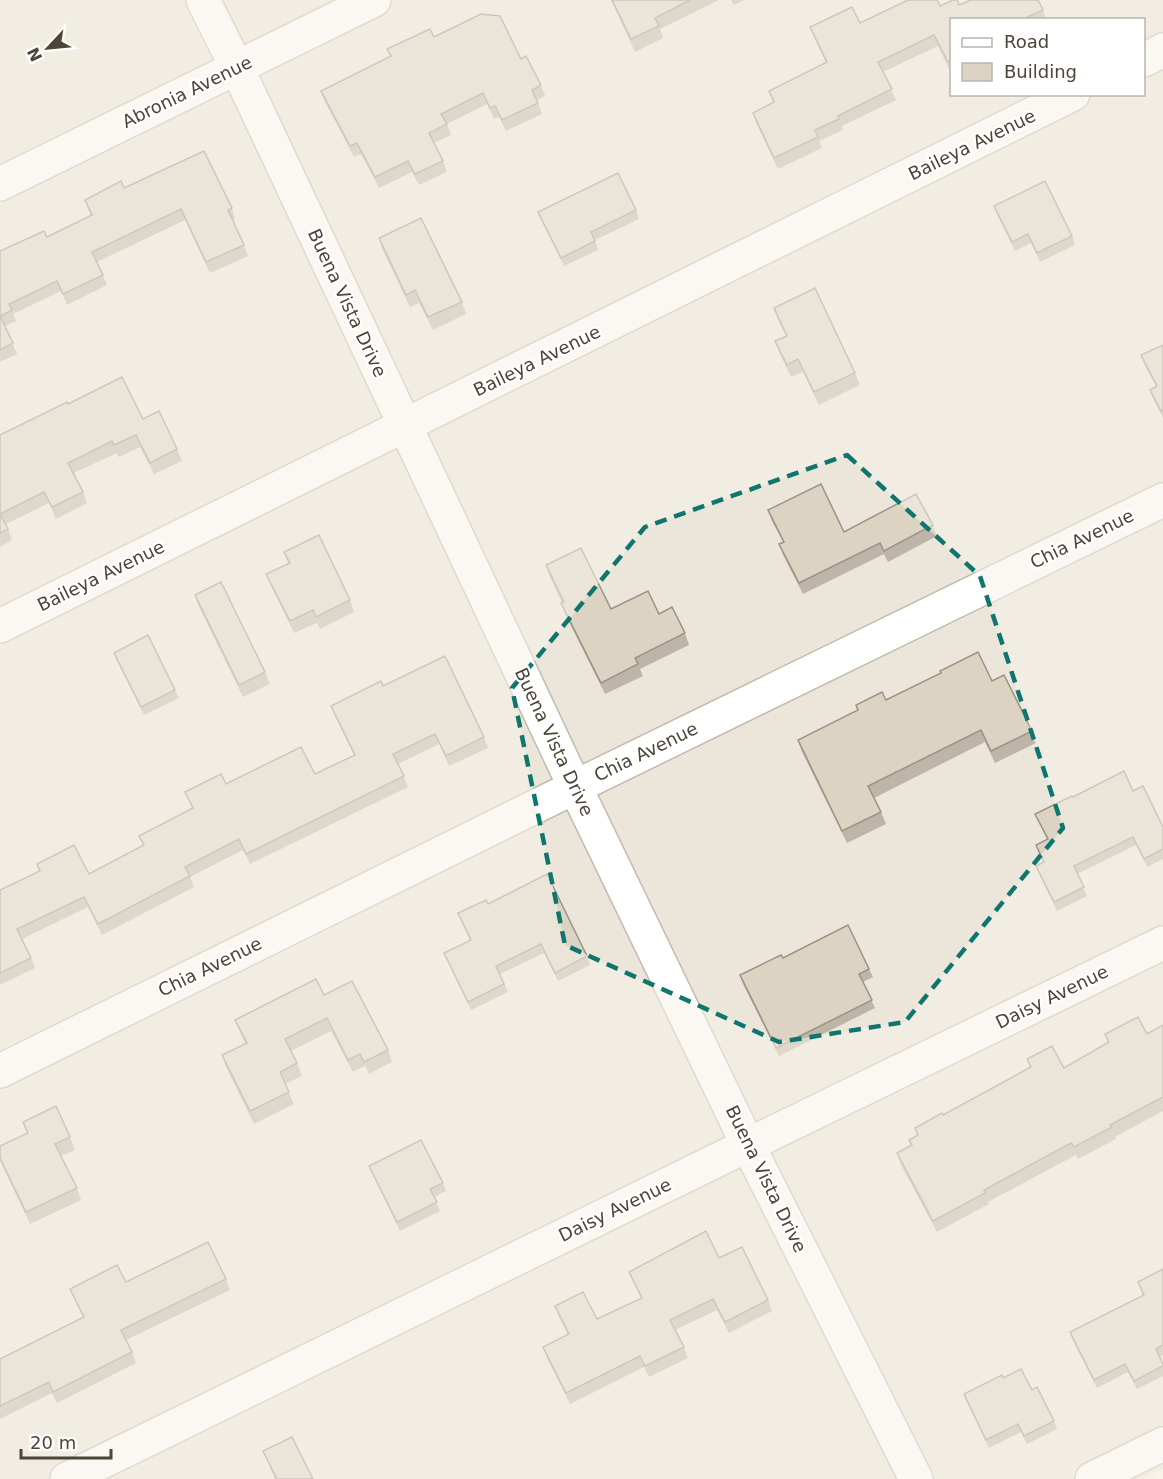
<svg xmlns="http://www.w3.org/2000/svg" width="1163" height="1479" viewBox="0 0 1163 1479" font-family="'DejaVu Sans',sans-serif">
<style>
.residential{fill:#ebe6d9;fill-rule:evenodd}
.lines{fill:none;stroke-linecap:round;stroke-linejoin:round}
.minor-casing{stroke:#c3bcad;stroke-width:36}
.minor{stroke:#fff;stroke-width:33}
.wall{fill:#bdb5a7}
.building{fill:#dcd3c2;stroke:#9a9488;stroke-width:1.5}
.marked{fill:none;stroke:#0f766e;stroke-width:4.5;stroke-dasharray:12 8;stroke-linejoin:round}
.labels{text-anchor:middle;stroke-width:4.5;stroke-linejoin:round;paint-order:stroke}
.street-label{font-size:18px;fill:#4c4538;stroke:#fff}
</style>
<rect width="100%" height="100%" fill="#f7f3eb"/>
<path class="residential" d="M0,0H1163V1469L1142,1479H0ZM952,20H1144V94H952Z"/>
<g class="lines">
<g class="minor-casing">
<g id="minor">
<path d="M203,0L237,68L565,766L748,1145L916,1479"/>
<path d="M1144,60L1163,50"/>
<path d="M0,184L374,0"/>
<path d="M0,626L1073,94"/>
<path d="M0,1071L575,787L1163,500"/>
<path d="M67,1479L748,1145L1163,943"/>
<path d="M1092,1479L1163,1444"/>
</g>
</g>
<use href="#minor" class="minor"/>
</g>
<g class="wall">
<path d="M611,0H719L660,29L663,38L635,52Z"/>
<path d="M731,0H744L734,5Z"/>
<path d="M959,5L1043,10L1046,20H951V73L938,46L883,72L896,100L842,126L843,130L819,141L822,148L778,169L756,123L753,113L774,103L769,91L826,63L814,37L810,27L860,23L940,6Z"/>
<path d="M434,37L521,59L541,85L545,96L537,100L542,114L506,131L499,117L494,119L487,104L447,124L451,135L434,143L443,161L447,172L419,185L412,172L379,188L361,154L354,157L325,102L321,91L390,57L387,49Z"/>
<path d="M124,188L232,208L235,219L233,220L248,256L210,273L185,220L97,262L107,285L67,305L61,291L13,314L16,321L5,326L17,354L0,362V251L47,237L91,216L85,200Z"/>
<path d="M994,206L1072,236L1075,245L1040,262L1031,243L1015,251L997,214Z"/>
<path d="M636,210L639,219L595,240L598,250L564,266L541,220L538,212Z"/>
<path d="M379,238L462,302L466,314L433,330L419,303L410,307L383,251Z"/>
<path d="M774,308L855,373L860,385L819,405L803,372L791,377L780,354L775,341L786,336L778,320Z"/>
<path d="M1163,345V418L1153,398L1150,390L1156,386L1144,364L1141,355Z"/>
<path d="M68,404L143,419L177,449L182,461L154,474L140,447L119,457L117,453L74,473L83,492L87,503L56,519L49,503L6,524L12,540L0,547V435Z"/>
<path d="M768,510L844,532L933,525L937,536L888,562L884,554L803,594L783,555L779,544L783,542L772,521Z"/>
<path d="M284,552L350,600L354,612L320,629L317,623L294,633L271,586L266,574L288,563Z"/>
<path d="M546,565L611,609L659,614L685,633L689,645L640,669L643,676L605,694L565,614L561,603H562L550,577Z"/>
<path d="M195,595L265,672L270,684L243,697L199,607Z"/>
<path d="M114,653L175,690L179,698L144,715L117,661Z"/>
<path d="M992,681L1032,731L1036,743L995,763L985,742L874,798L881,812L886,824L847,843L802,752L798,740L858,710L856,705L886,700Z"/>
<path d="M383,686L484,737L488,748L449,766L439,744L398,764L408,787L250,864L243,850L190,877L194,887L102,935L88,907L22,939L31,958L35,968L0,985V890L39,871L37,864L89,874L143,846L139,836L192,808L185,792L226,784L315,774L354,755L335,716L331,706Z"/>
<path d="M1133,791L1163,827V859L1147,867L1136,845L1077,874L1087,896L1057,911L1039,874L1036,866L1044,862L1036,845L1047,839L1035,814L1073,797Z"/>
<path d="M488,904L587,956L590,965L558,981L544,953L500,974L508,992L471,1010L444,953L470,941L458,913Z"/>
<path d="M783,958L869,969L873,977L863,982L875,1008L779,1056L743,984L740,975Z"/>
<path d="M324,995L388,1050L392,1062L369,1074L365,1066L353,1072L331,1031L291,1051L297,1063L302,1076L285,1084L294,1104L254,1124L226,1067L222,1055L245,1044L235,1020Z"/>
<path d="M1163,1025V1111L1115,1137L1116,1139L1078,1159L1076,1155L988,1202L989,1204L937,1232L901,1165L897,1153L911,1146L909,1140L918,1135L915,1128L943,1115L1030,1068L1027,1059L1064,1068L1108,1043L1105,1034H1147Z"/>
<path d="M23,1122L70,1137L75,1150L61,1156L77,1188L81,1200L30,1224L0,1161V1146L27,1134Z"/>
<path d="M369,1166L443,1183L446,1191L434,1197L440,1211L400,1231L373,1175Z"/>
<path d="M719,1258L768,1300L772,1311L729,1333L717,1310L675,1330L684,1347L688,1358L649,1377L644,1367L570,1404L547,1358L543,1347L568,1335L559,1317L555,1306L597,1319L641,1298L629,1272Z"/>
<path d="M1163,1269V1355L1160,1357L1163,1364V1376L1137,1389L1128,1372L1097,1388L1073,1341L1070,1332L1143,1296L1138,1282Z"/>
<path d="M226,1279L230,1290L126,1340L132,1352L136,1363L57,1403L52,1393L0,1419V1359L83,1317L74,1299L70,1289L126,1282Z"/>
<path d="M1003,1378L1032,1390L1054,1421L1057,1429L1027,1444L1021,1432L989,1448L967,1402L964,1394Z"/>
<path d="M263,1451L313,1479H275Z"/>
</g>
<g class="building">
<path d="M612,0H690L655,18L659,26L631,39Z"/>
<path d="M908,0H937L940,6L953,0H957L959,5L971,0H1038L1043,10L1021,20H951V60L948,62L934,35L878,62L892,89L838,116L839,119L815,130L818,137L774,158L753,113L774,102L769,91L827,62L810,27L852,7L860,23Z"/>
<path d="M481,14L500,16L521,59L526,56L541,85L532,90L538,103L502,120L495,106L490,108L483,93L441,114L447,124L429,133L443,161L415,174L408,161L375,177L357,143L350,146L321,91L391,56L387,49L430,29L434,37Z"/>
<path d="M204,151L232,208L228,210L244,245L206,262L181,209L92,252L103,275L63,294L57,281L9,304L12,310L0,316L13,343L0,350V251L44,231L47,237L92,215L85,200L121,181L124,188Z"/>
<path d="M618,173L636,210L591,232L595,241L561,258L538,212Z"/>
<path d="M1045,181L1072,236L1037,253L1028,234L1012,242L994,206Z"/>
<path d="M421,218L462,302L428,317L415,290L406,295L379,238Z"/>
<path d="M815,288L855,373L814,392L798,359L787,365L775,341L787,336L774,308Z"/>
<path d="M1163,345V410L1161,411L1150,390L1157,386L1141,355Z"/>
<path d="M122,377L143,419L159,411L177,449L150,463L136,435L114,445L112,441L68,463L83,492L52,507L44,492L0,514L8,529L0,533V435L67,402L68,404Z"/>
<path d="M821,484L844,532L916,494L933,525L884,551L880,543L799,583L779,544L784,542L768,510Z"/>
<path d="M319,535L350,600L316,617L313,610L290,621L266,574L290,563L284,552Z"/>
<path d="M581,548L611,609L648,591L659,614L672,607L685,633L635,658L638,664L601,683L561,603L564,602L546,565Z"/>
<path d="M221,582L265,672L239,685L195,595Z"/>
<path d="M148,635L175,690L141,707L114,653Z"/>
<path d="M978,652L992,681L1004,675L1032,731L991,751L981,730L868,786L881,812L842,831L798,740L858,710L856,705L882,692L886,700L941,673L940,671Z"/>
<path d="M445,656L484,737L446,756L435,734L393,754L404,776L246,854L239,839L185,867L190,876L98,924L84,897L17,929L31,958L0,973V890L40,871L37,864L74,845L89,874L144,845L139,836L193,808L185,792L221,774L226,784L301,747L315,774L355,755L331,706L381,681L383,686Z"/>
<path d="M1124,771L1133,791L1143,786L1163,827V849L1144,859L1133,837L1074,866L1084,887L1054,902L1036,866L1044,862L1036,845L1048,839L1035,814L1072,796L1073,797Z"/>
<path d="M547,874L587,956L555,973L541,944L496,966L504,984L468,1002L444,953L471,940L458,913L486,900L488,904Z"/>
<path d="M848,925L869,969L859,974L872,1000L776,1048L740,975L781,955L783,958Z"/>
<path d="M316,979L324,995L352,981L388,1050L364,1062L360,1054L348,1060L327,1018L285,1039L297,1063L280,1072L289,1092L250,1111L222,1055L247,1043L235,1020Z"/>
<path d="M1138,1017L1147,1034L1163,1025V1097L1110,1125L1112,1127L1074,1147L1071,1143L984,1190L985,1193L933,1221L897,1153L912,1145L909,1140L918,1135L915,1128L942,1113L943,1115L1031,1067L1027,1059L1052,1046L1064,1068L1109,1042L1105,1034Z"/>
<path d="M56,1106L70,1137L55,1144L77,1188L26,1212L0,1158V1146L28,1133L23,1122Z"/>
<path d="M421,1140L443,1183L430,1189L437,1202L397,1222L369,1166Z"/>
<path d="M706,1231L719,1258L742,1247L768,1300L725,1322L713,1299L670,1320L684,1347L645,1366L640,1356L566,1393L543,1347L569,1334L555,1306L583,1292L597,1319L642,1298L629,1272Z"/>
<path d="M208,1242L226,1279L121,1330L132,1352L53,1392L49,1382L0,1406V1359L84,1317L70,1289L117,1265L126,1282Z"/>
<path d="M1163,1269V1345L1156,1349L1163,1364V1366L1134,1381L1125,1364L1094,1380L1070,1332L1144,1295L1138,1282Z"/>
<path d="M1021,1369L1032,1390L1037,1387L1054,1421L1024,1436L1018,1424L986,1440L964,1394L1002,1375L1003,1378Z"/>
<path d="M292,1437L313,1479H277L263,1451Z"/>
</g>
<path d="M0 0H1163V1479H0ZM847,455L980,576L1063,828L905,1022L779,1042L565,945L512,688L645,527Z" fill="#f7f3eb" fill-opacity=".55" fill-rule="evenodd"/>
<path class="marked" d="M847,455L980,576L1063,828L905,1022L779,1042L565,945L512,688L645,527Z"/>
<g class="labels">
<g class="street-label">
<text transform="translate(187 92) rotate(-26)" y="6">Abronia Avenue</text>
<text transform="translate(972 145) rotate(-26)" y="6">Baileya Avenue</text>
<text transform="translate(347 303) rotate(65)" y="6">Buena Vista Drive</text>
<text transform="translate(537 361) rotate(-26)" y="6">Baileya Avenue</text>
<text transform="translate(1082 539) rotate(-26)" y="6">Chia Avenue</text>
<text transform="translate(101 576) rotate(-26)" y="6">Baileya Avenue</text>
<text transform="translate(554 742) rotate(65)" y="6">Buena Vista Drive</text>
<text transform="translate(646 752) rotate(-26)" y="6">Chia Avenue</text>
<text transform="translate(210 967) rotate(-26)" y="6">Chia Avenue</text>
<text transform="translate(1052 997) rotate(-26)" y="6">Daisy Avenue</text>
<text transform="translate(766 1179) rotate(64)" y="6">Buena Vista Drive</text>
<text transform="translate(615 1210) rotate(-26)" y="6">Daisy Avenue</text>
</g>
</g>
<rect x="950" y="18" width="195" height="78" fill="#ffffff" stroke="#b7b5af" stroke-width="1.5"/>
<rect x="962" y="38" width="30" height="9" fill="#ffffff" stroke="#b7b5af" stroke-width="1.5"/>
<text x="1004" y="48" font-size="18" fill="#4c4538">Road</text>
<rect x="962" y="63" width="30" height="18" fill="#dcd3c2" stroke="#b7b5af" stroke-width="1.5"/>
<text x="1004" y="78" font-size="18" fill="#4c4538">Building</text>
<g transform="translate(48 48) rotate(244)" stroke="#ffffff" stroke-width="4.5" paint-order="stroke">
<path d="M0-4.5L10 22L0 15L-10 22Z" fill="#4c4538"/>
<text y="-9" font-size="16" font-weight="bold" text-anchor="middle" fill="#4c4538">N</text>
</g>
<path d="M21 1449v9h90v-9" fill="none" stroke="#4c4538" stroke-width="3"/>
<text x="30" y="1449" font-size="18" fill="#4c4538" stroke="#ffffff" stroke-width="4.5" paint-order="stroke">20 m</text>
</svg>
